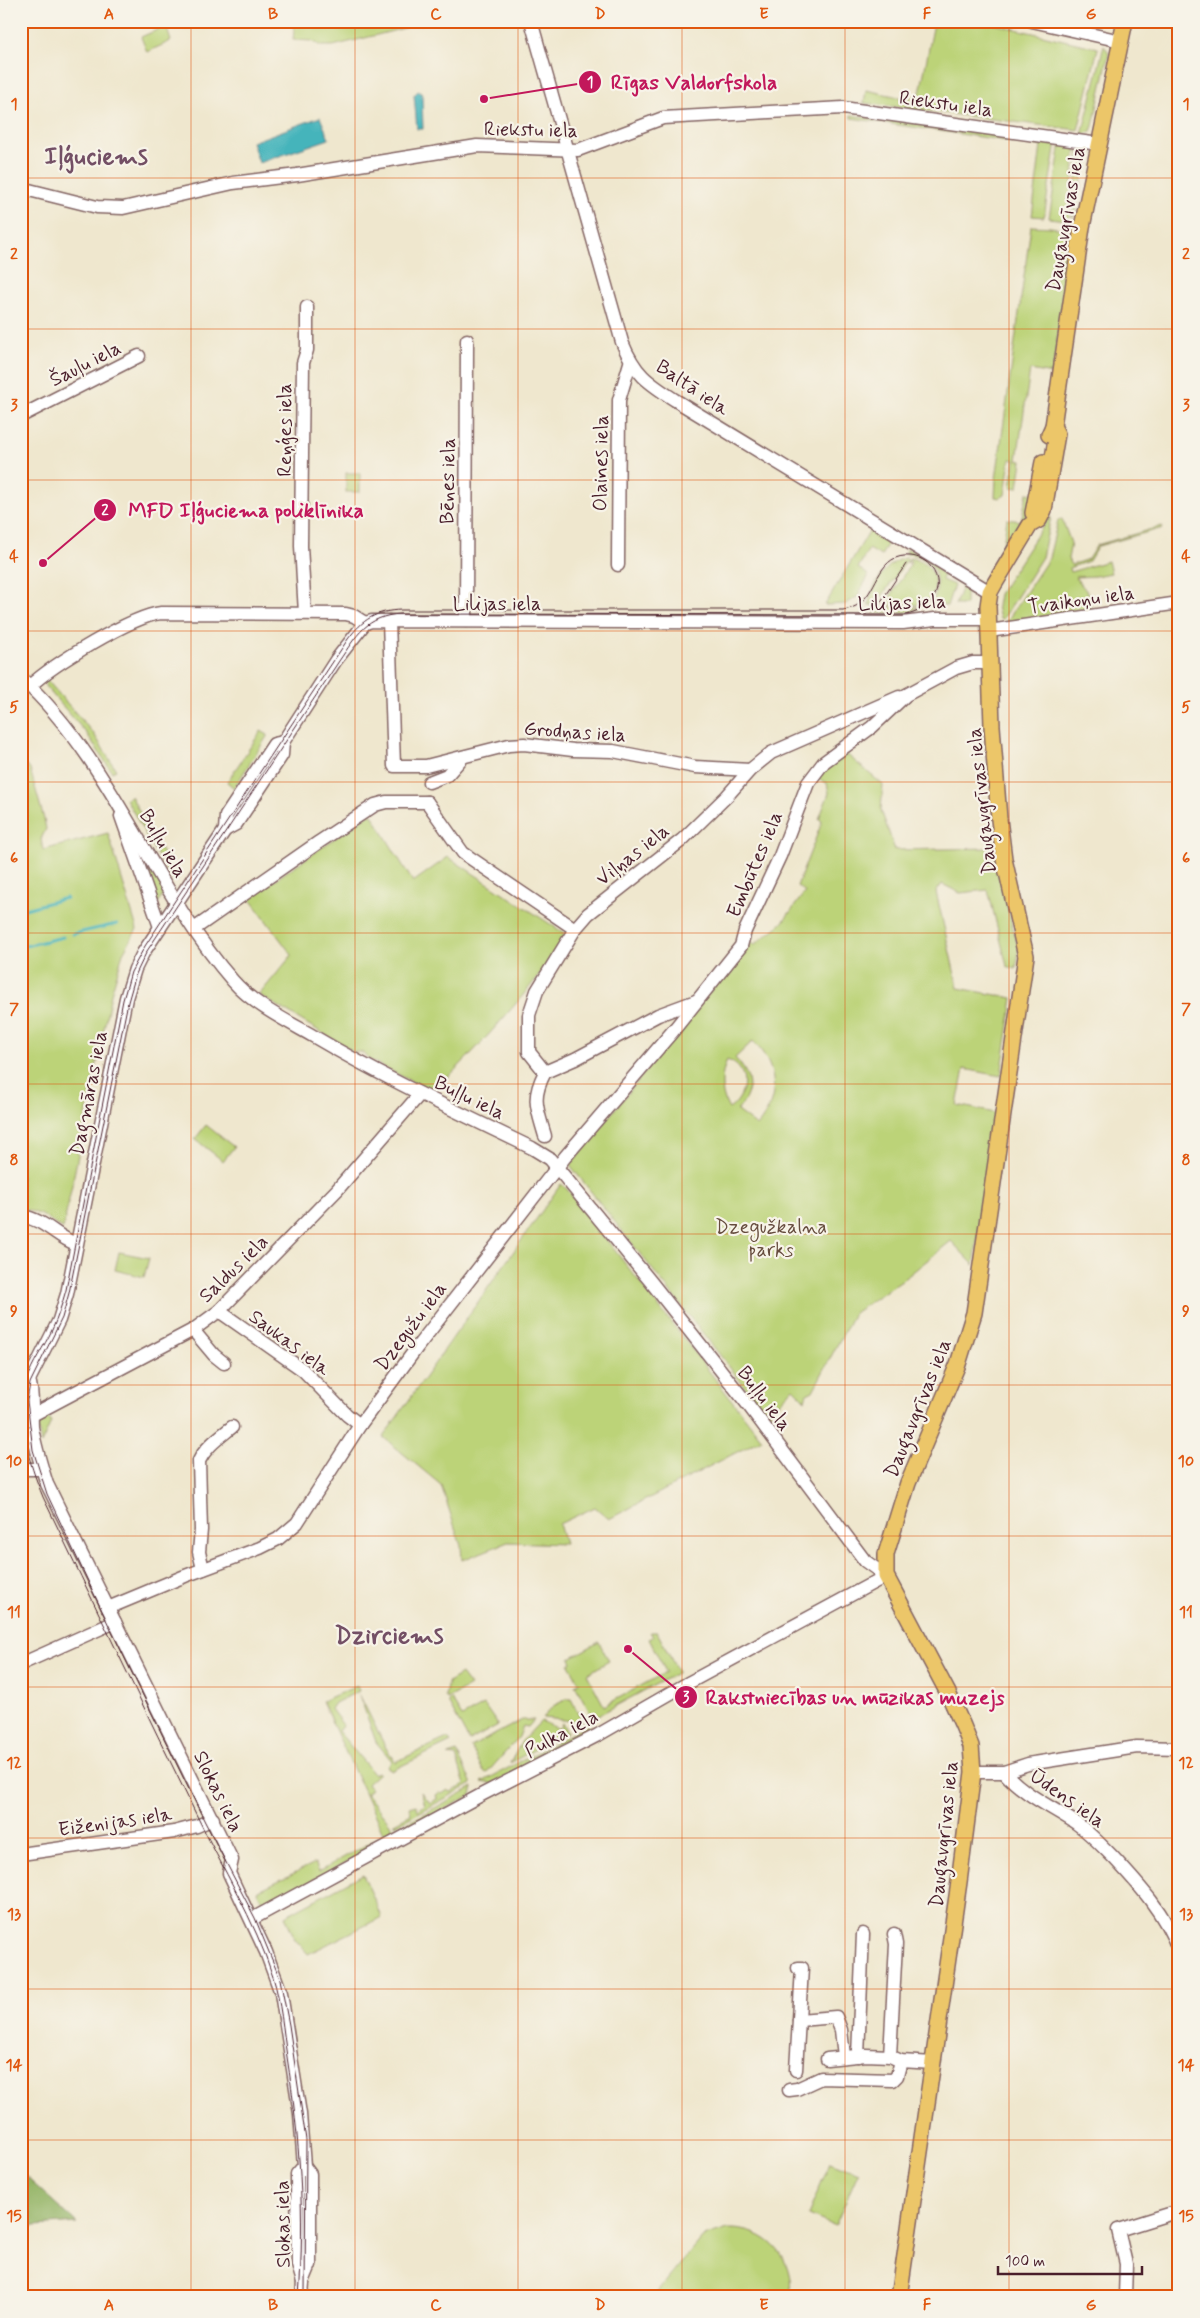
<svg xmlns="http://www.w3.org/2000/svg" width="1200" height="2318" viewBox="0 0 1200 2318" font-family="Mynerve,sans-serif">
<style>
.green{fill:#bcd378;stroke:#837952;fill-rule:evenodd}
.forest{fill:#95b568;stroke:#706a4a}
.water{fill:#44b4bb;stroke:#476a73}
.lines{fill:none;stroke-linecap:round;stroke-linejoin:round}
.stream{stroke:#44b4bb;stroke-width:3}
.minor-casing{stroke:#846564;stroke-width:15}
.major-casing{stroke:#846564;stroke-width:18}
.minor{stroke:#fff;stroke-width:12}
.major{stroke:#ecc669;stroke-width:15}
.tram{stroke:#4a1f2b;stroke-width:1}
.grid{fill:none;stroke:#e0560e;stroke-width:1;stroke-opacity:0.55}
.labels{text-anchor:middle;stroke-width:4.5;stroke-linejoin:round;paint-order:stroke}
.street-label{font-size:20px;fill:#4a1f2b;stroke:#f7f3e8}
.park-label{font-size:20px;fill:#664c3e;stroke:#f7f3e8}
.district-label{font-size:25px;font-weight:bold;fill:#734f65;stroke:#f7f3e8}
.leader{fill:none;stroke:#c2185b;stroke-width:2}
.callout-dot{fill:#c2185b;stroke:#f7f3e8;stroke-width:2}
.mark-label{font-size:15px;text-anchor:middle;font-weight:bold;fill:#fff}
.callout-label{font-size:21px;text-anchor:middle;font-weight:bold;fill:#c2185b;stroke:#f7f3e8;stroke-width:4.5;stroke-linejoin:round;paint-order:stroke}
.neatline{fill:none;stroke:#e0560e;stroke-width:2}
.grid-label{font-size:16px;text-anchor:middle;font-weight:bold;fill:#e0560e}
</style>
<rect width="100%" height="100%" fill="#f7f3e8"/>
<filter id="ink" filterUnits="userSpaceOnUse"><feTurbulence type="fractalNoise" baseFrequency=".02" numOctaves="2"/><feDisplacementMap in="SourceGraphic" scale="10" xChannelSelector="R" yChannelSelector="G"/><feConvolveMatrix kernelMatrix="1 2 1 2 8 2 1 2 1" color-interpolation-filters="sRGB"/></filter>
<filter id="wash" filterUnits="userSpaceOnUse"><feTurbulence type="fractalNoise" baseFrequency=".0096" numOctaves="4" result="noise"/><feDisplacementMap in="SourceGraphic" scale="20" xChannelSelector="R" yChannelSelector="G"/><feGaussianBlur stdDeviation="1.12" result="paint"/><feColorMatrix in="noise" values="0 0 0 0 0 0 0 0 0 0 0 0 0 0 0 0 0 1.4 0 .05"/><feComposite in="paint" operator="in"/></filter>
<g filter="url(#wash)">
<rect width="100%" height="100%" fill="#efe7ce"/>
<g class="green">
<path d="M295,21H433L333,46H321L312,41L293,40Z"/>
<path d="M932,21H981L1098,48L1078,130L864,103L866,90L908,99L920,93L934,23Z"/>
<path d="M166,26L171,41L147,52L141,37Z"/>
<path d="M1104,45L1109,53L1093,126L1091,131L1082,135Z"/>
<path d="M851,115L1056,142L1044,217L1032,216L1041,146L851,118Z"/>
<path d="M1061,143L1076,145L1069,219L1066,220L1049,218Z"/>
<path d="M1080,145L1085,148L1087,156L1075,214L1072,218Z"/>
<path d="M1031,226C1043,227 1066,225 1072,238L1052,374L1030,370L1017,460L1022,461L1018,488L1011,487L1015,460L1010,459L1005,495L1000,498L995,497L996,479Z"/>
<rect x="346" y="473" width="14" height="19"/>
<path d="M1027,493L1035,494L1031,509L1007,547H1005L1003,545L1007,519L1021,521Z"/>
<path d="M1051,517L1042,557L1003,619H1000L997,606L999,594L1048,518Z"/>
<path d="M1062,519L1071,543L1068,559L1071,565L1088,559L1097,545L1162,526L1163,528L1098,546L1089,561L1069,568L1070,572L1108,561L1111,573L1095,576L1075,577L1089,594L1092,610L1009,622L1007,621L1049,558L1058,520Z"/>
<path d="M870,530L889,541L881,556L869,549L858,568L867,574L868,577L859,593L860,595L846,604L825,605Z"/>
<path d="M909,549L933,563L943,576L942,580L954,585L947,606L931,605C944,583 935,556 907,554L906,550Z"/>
<path d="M907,558L909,564L906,561L876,605H869C869,588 888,559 907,558Z"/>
<path d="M909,558C935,561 941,586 928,605H885L911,563Z"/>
<path d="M962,586L971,593H966V605H955Z"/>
<path d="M880,607H922L907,612L873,613Z"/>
<path d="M46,679L94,734L116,770L112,772L87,734L45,686Z"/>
<path d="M261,731L268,735L234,788L227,782Z"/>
<path d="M844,752L883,785L881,810L895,850L992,848L1019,951L1016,969L1007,966L988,890L960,893L942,884L936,892L958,988L1013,998L1001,1076L964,1069L957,1105L995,1113L974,1265L951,1241L909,1275L854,1313L813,1391L807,1394L805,1400L793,1388L766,1417C756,1408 751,1394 742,1383L570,1165L750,942L754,945L782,923L805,892L797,886L820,827L822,821L819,819L829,793L827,783L816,777ZM753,1041C778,1067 781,1098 757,1126L737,1111C754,1091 752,1076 735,1058ZM727,1060C751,1068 747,1097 729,1109C720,1094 720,1076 727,1060Z"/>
<path d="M21,762L30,769L44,819L46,829L41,839L43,850L108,833L137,929L123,953L111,994L63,1229L42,1215L21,1208Z"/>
<path d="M131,796L173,872L174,876L171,880L126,799Z"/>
<path d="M371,813L413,882L448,857L564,933C565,953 471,1056 451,1074C445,1080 437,1085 430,1091L368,1059L367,1056L361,1052H354L259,995L292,955L249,898Z"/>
<path d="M152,872L165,892L158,903L149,877V873Z"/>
<path d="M206,1125L234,1147L223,1161L195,1139Z"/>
<path d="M561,1184L567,1189L762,1439L609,1519L595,1507L559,1524L565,1544L508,1542L462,1560L461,1546L441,1485L383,1437Z"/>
<path d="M119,1252L149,1258L144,1277L115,1270Z"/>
<path d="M46,1413L51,1422L41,1444L37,1422Z"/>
<path d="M650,1632H657L677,1670V1673L593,1718L575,1685L579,1683L569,1664L572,1662L570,1658L599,1642L609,1661L587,1674L604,1706L666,1672L649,1639L653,1637Z"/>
<path d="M461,1674L470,1686L447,1699L445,1696L448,1682Z"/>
<path d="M357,1686L359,1691L335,1703L331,1709L343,1725L338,1731L374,1774L378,1772L379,1773L367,1784L371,1789L366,1793L395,1830L473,1787L471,1795L276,1900L269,1902L262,1901L257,1891L315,1863L319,1871L384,1835L322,1701Z"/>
<path d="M359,1694L386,1748L395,1762L445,1739H448L451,1742L391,1771L387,1766L392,1761L376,1742Z"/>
<path d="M451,1699L462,1717L484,1705L498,1725L469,1741L448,1702Z"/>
<path d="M567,1699H571L583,1722L543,1718L553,1706Z"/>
<path d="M522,1720H534L528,1727L523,1726L519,1737L487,1773L483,1771L471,1747Z"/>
<path d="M541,1721L559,1729L562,1723L567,1732L510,1763L522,1741Z"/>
<path d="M588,1725L591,1731L493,1784L482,1782Z"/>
<path d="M457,1752L472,1784L396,1825L394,1823L411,1814L409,1807L416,1805L418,1810L425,1805L421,1792L430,1803L437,1799L436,1795L440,1792L442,1794L448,1790L451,1792L465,1785L456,1756L448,1755Z"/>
<path d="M363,1874L382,1917L308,1954L295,1939L285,1916Z"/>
<path d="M830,2162L858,2173L835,2226L808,2215Z"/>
<path d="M728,2229C767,2228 795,2257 790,2297H653L703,2237Z"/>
</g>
<path class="forest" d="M21,2173L24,2175L77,2223L21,2227Z"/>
<g class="water">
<path d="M418,91L422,94L423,129H417L414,95Z"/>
<path d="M320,117L329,139L259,163L252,142Z"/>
</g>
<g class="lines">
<g class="stream">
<path d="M21,910L66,898"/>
<path d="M73,934L117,924"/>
<path d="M25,946L63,937"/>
</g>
</g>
</g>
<g filter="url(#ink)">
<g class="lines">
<g class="minor-casing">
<g id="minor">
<path d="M531,21L622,342C635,374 647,382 675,400L990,592"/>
<path d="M1032,21L1121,41"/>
<path d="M21,188L97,207L123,208L233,183L297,175L477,146L578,150L663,118L843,108L1099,144"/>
<path d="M21,416L139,356"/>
<path d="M618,565L619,400L630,363"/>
<path d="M305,613L301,546L303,363L307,350V307"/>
<path d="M389,621L394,766H426L509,745L524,744L573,750L613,751L695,767L750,770"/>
<path d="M466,621L467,340"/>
<path d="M989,631L1179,603"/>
<path d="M21,678C114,763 151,887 233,981C254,1005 285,1020 313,1036C384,1078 458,1112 532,1148L550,1159L651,1282L749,1406L865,1561L886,1576L690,1682L598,1735L483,1794L252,1919"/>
<path d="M30,686C52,665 132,616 161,613L346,614L354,616L365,623L372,621L903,623L935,619H989"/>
<path d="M429,782L447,775L462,758"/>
<path d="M427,802L463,853L575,929"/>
<path d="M121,816L160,927"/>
<path d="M225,830L236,824L282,755L283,742L336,660L365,623"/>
<path d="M194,929L319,842L375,805L386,802H427"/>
<path d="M545,1072L529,1052V1015L537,991L575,929L588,914L682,840L727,796L750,770L771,753L899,697"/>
<path d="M545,1072L575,1059L658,1015L696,1001"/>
<path d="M545,1072C531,1099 537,1108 545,1136"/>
<path d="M21,1216C46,1220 55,1236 76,1244"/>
<path d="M219,1311L303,1370L347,1415L360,1425"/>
<path d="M193,1330L214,1355L224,1363"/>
<path d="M29,1380C34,1394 31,1411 32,1427C35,1447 41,1465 47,1484L232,1860L229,1873L266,1952L281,1993L300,2114L304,2166L310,2174V2265L303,2282"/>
<path d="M21,1385L29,1380L59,1320L67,1294L126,998L135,969L143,953L225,830L226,816L274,744L283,742"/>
<path d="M21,1421L193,1330L219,1311L337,1190L420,1094"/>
<path d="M21,1469H42"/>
<path d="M203,1569L199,1552L201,1530L199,1461C206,1446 220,1437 232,1427"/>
<path d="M108,1608L185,1576L260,1548L278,1539L297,1523L360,1425L418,1346L565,1157L673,1031L741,946L745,931L780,856L808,783L824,762L872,727L906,695L956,668L973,663H989"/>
<path d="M21,1664L115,1622"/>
<path d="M973,1772H1004L1028,1764L1137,1747L1179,1748"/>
<path d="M1004,1772C1024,1795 1052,1807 1076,1823C1090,1833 1101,1845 1113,1857C1140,1886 1165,1913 1179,1951"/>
<path d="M21,1854L174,1832L197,1826L213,1819"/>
<path d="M799,2020L836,2017L841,2030L844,2056"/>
<path d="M858,2056L863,1934"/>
<path d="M890,2056L896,1944L894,1934"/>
<path d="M827,2059L866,2055L890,2056L901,2061L933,2063"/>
<path d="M796,2070L802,1968H798"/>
<path d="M789,2090L797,2089L821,2078L893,2080L897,2076L901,2061"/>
<path d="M302,2297L303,2282L298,2265L297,2174L304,2166"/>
<path d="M1125,2297L1126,2264L1118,2230L1179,2211"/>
</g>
</g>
<g class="major-casing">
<g id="major">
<path d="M1049,435L1053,426L1082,227L1125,21"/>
<path d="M1033,513L1043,462"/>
<path d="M899,2297L959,1882L973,1772L971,1746L963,1726L948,1693L886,1576V1554L908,1483L958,1364L974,1313L1026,956L1004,859L999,819L992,726L988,606L990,592L995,583L1030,525L1039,520L1044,510L1057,434L1053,426"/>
</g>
</g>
<use href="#minor" class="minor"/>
<use href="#major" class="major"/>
<g class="tram">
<path d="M865,614L878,606L906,564"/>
<path d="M299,2297C305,2213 300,2140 287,2057C283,2030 281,2003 273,1977C255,1920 222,1868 196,1814C144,1709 94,1603 43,1497C29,1463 15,1418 26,1381C32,1363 44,1347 52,1330C58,1317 62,1304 66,1290L123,1000L131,972L145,946L348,639C363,619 376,611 401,610H843C849,609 856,607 860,603C879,588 878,553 911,556C919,557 927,561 931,567C948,590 928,611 906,615L401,614C366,616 357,635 339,661L147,951L136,974L128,1002L69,1293L62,1318L30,1383L27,1401L33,1450L47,1494L111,1630L205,1822L255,1918L280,1979L289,2025L306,2140L305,2297"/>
</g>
</g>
</g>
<path class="grid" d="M191,21V2297M355,21V2297M518,21V2297M682,21V2297M845,21V2297M1009,21V2297M21,178H1179M21,329H1179M21,480H1179M21,631H1179M21,782H1179M21,933H1179M21,1084H1179M21,1234H1179M21,1385H1179M21,1536H1179M21,1687H1179M21,1838H1179M21,1989H1179M21,2140H1179"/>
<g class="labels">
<g class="street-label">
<text transform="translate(946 103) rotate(8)" y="7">Riekstu iela</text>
<text transform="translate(531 129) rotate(1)" y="7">Riekstu iela</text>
<text transform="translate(1065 219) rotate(-80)" y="7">Daugavgrīvas iela</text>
<text transform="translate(85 363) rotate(-27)" y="7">Šauļu iela</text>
<text transform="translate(693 387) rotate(34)" y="7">Baltā iela</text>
<text transform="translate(284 430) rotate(-90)" y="7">Reņģes iela</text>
<text transform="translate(600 463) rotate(-89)" y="7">Olaines iela</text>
<text transform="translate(447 481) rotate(-89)" y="7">Bēnes iela</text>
<text transform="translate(1081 599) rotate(-8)" y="7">Tvaikoņu iela</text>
<text transform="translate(902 602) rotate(-2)" y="7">Lilijas iela</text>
<text x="497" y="610">Lilijas iela</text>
<text transform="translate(575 731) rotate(4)" y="7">Grodņas iela</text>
<text transform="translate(981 801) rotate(-96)" y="7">Daugavgrīvas iela</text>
<text transform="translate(164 843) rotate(60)" y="7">Buļļu iela</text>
<text transform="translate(632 854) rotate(-38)" y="7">Viļņas iela</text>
<text transform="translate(754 864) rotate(-67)" y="7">Embūtes iela</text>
<text transform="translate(88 1093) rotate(-79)" y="7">Dagmāras iela</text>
<text transform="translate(470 1097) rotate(26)" y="7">Buļļu iela</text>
<text transform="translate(233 1268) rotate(-44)" y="7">Saldus iela</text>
<text transform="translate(410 1326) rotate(-53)" y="7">Dzegužu iela</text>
<text transform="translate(290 1342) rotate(37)" y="7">Saukas iela</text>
<text transform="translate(765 1398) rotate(53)" y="7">Buļļu iela</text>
<text transform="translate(917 1408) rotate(-68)" y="7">Daugavgrīvas iela</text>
<text transform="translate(561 1733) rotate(-28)" y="7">Pulka iela</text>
<text transform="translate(219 1791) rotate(64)" y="7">Slokas iela</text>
<text transform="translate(1068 1798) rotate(35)" y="7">Ūdens iela</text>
<text transform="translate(115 1821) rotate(-8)" y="7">Eiženijas iela</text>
<text transform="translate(943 1834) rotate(-84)" y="7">Daugavgrīvas iela</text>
<text transform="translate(282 2224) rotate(-91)" y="7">Slokas iela</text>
</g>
<g class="park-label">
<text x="771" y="1233">Dzegužkalna<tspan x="771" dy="23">parks</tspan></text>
</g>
<g class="district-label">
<text x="96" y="164">Iļģuciems</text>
<text x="389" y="1643">Dzirciems</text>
</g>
</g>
<path class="leader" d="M484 99L590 82M43 563L105 510M628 1649L686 1697"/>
<g class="callout-dot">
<circle cx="484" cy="99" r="5"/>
<circle cx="43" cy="563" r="5"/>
<circle cx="628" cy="1649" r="5"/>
<circle cx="590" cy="82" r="12"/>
<circle cx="105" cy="510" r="12"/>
<circle cx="686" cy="1697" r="12"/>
</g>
<g class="mark-label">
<text x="590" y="87">1</text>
<text x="105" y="515">2</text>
<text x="686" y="1702">3</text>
</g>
<g class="callout-label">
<text x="694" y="89">Rīgas Valdorfskola</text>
<text x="246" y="517">MFD Iļģuciema poliklīnika</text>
<text x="855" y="1704">Rakstniecības un mūzikas muzejs</text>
</g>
<rect width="1200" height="2318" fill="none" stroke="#f7f3e8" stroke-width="55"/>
<path d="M998 2266v8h144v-8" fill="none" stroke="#4a1f2b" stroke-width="2.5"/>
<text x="1005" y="2266" font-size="15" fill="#4a1f2b" stroke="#f7f3e8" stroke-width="4" paint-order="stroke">100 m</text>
<rect x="28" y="28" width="1144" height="2262" class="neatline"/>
<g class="grid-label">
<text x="109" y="19">A</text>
<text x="273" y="19">B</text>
<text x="436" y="19">C</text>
<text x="600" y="19">D</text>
<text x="764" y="19">E</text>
<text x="927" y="19">F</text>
<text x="1091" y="19">G</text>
<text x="14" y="109">1</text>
<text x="1186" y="109">1</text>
<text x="14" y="259">2</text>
<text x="1186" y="259">2</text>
<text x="14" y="410">3</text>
<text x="1186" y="410">3</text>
<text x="14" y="561">4</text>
<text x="1186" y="561">4</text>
<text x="14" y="712">5</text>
<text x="1186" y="712">5</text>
<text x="14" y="863">6</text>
<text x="1186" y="863">6</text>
<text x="14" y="1014">7</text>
<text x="1186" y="1014">7</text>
<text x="14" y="1165">8</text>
<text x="1186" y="1165">8</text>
<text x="14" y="1316">9</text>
<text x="1186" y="1316">9</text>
<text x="14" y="1466">10</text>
<text x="1186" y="1466">10</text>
<text x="14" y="1617">11</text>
<text x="1186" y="1617">11</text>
<text x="14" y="1768">12</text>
<text x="1186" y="1768">12</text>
<text x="14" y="1919">13</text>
<text x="1186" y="1919">13</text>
<text x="14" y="2070">14</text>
<text x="1186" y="2070">14</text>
<text x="14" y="2221">15</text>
<text x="1186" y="2221">15</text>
<text x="109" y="2310">A</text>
<text x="273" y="2310">B</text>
<text x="436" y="2310">C</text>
<text x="600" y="2310">D</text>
<text x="764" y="2310">E</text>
<text x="927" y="2310">F</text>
<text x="1091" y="2310">G</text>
</g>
</svg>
